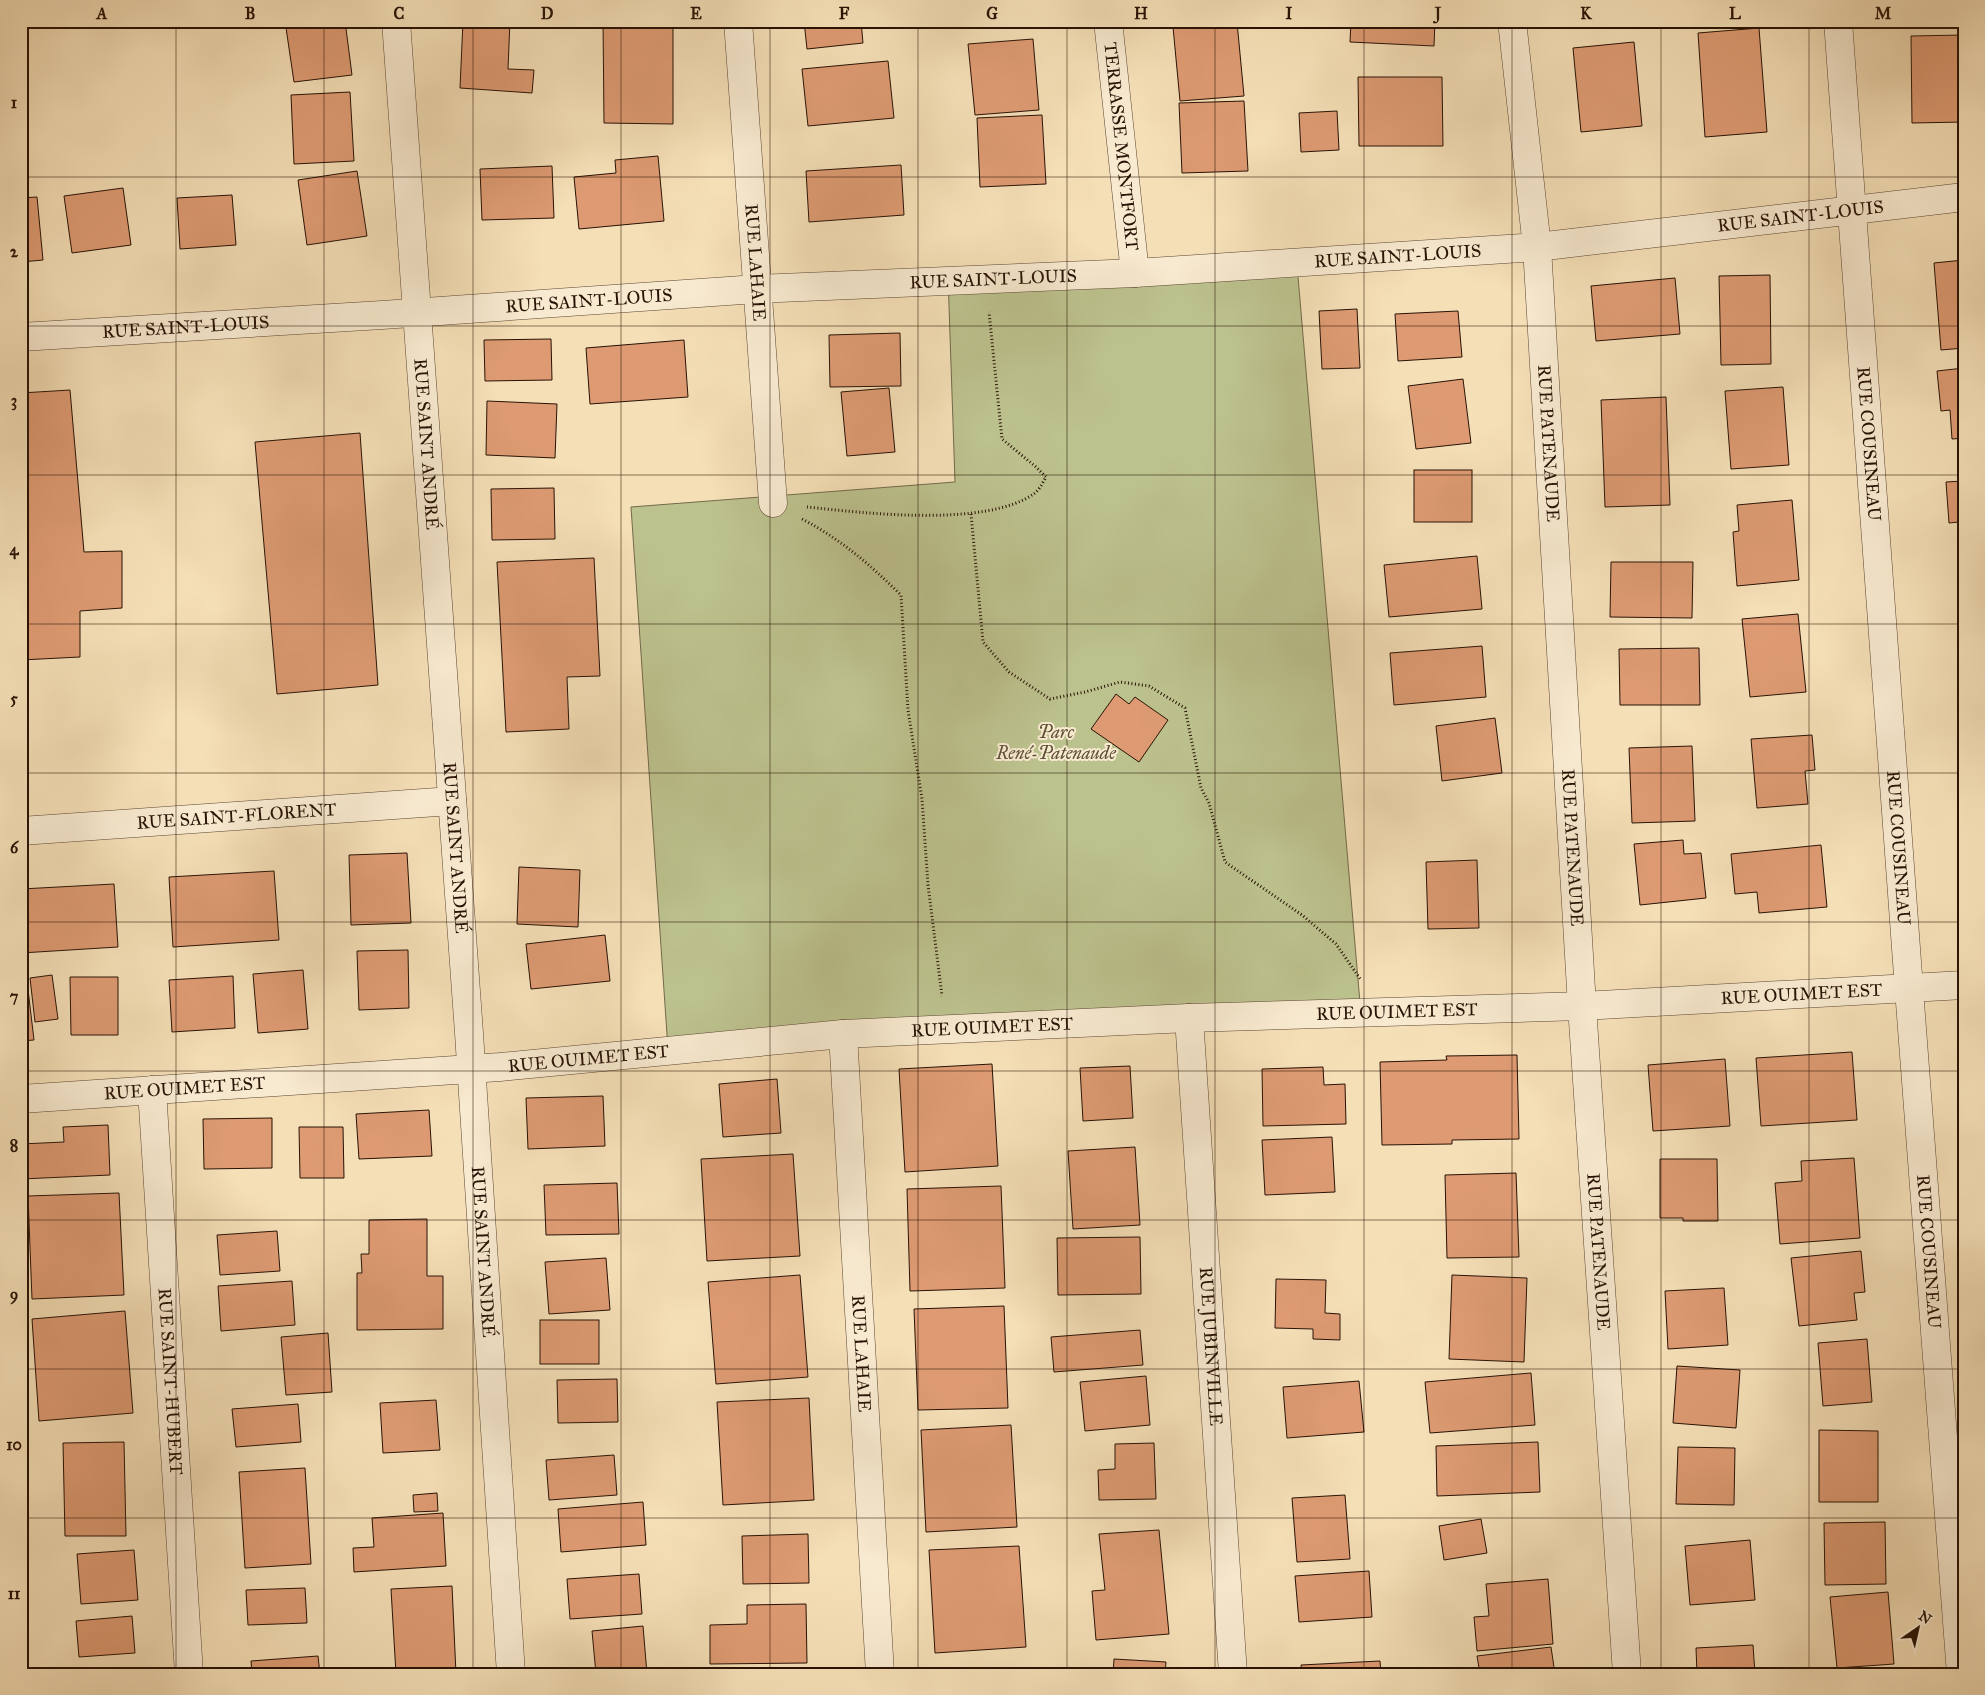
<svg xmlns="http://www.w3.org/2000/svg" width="1985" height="1695" viewBox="0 0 1985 1695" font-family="'IM FELL Great Primer',serif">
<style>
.green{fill:#bcc28e;stroke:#726a4a}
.building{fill:#de9b73;stroke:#281205}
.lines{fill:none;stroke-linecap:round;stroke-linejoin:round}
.minor-casing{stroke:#5b4532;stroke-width:29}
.path{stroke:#281205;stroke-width:3;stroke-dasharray:1 2.5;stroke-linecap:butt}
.minor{stroke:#f8ead0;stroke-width:28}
.grid{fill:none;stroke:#281205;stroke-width:1;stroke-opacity:0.55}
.labels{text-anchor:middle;stroke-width:4;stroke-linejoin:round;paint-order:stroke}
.street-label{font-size:18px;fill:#281205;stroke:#f8ead0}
.park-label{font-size:18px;font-style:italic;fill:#5c5035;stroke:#f8ead0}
.neatline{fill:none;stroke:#281205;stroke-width:2}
.grid-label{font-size:16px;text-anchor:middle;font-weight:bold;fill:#281205}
</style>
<rect width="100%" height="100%" fill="#f5dfb7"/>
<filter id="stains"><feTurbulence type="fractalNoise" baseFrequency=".004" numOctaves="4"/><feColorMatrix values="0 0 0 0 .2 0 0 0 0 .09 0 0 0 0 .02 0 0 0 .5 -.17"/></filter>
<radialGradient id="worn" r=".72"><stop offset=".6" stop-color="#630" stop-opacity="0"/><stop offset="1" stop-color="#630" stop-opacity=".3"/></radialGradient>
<path class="green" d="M1297,265L1360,1003L668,1049L631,507L955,482L948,276Z"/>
<g class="building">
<path d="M285,21H345L352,75L294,82Z"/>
<path d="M463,21H510L508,69L534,70L532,93L460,88Z"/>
<path d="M603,21H673V124L604,123Z"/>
<path d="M804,21H861L863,43L807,49Z"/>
<path d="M1351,21H1435L1434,46L1350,42Z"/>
<path d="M1237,22L1244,96L1180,101L1173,27Z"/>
<path d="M1759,28L1767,132L1705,137L1698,33Z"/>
<path d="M1964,35V122L1912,123L1911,36Z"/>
<path d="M1033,39L1039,110L975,115L968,44Z"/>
<path d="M1634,42L1642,126L1581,132L1573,48Z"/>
<path d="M888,61L894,118L808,126L802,69Z"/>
<path d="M1358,77H1442L1443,146H1359Z"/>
<path d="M350,92L354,161L294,164L291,95Z"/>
<path d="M1244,101L1248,171L1182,173L1179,103Z"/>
<path d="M1337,111L1339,150L1301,152L1299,113Z"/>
<path d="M1042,115L1046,184L980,187L977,118Z"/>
<path d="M658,156L664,221L579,229L574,177L616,173L615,160Z"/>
<path d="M901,165L904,215L809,222L806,171Z"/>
<path d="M552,166L554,218L482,220L480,169Z"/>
<path d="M357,171L367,236L307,245L298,180Z"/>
<path d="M123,188L131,245L72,253L64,196Z"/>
<path d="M232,195L236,245L180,249L177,198Z"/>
<path d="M37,197L43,260L21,262V198Z"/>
<path d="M1964,260V348L1941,350L1934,263Z"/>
<path d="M1770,275L1771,364L1721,365L1719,276Z"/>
<path d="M1675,278L1680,334L1596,341L1591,286Z"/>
<path d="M1357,309L1360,368L1322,369L1319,311Z"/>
<path d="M1458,311L1462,357L1398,361L1395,314Z"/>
<path d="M900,333L901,386L830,387L829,335Z"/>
<path d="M551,339L552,380L485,381L484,340Z"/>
<path d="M684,340L688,397L590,404L586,348Z"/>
<path d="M1964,368V438L1952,439L1950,410L1941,411L1937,371Z"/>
<path d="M1463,379L1471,443L1416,449L1408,386Z"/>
<path d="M1783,387L1789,465L1731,469L1725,391Z"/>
<path d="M889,388L895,452L847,456L841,392Z"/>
<path d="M70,390L84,552L122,551V608L80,611V657L21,660V393Z"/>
<path d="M1666,397L1670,505L1605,507L1601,400Z"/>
<path d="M487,401L557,404L555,458L486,455Z"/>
<path d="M360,433L378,685L277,694L255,442Z"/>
<rect x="1414" y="470" width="58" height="52"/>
<path d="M1964,481V552H1961L1959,522L1949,523L1946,482Z"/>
<path d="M554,488L555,539L492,540L491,489Z"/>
<path d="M1792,500L1799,580L1737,586L1733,532L1739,531L1737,505Z"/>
<path d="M1477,556L1482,609L1389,617L1384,565Z"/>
<path d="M594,558L600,676L567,677L569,729L506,732L497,562Z"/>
<path d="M1611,562H1693L1692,618L1610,617Z"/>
<path d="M1959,592H1964V660Z"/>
<path d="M1798,614L1806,692L1750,697L1742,619Z"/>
<path d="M1482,646L1486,697L1394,705L1390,653Z"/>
<path d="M1699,648L1700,705H1620L1619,649Z"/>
<path d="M1116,694L1129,704L1135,697L1168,720L1139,762L1091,729Z"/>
<path d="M1495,718L1502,773L1442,781L1436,726Z"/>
<path d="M1812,735L1815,770L1805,771L1808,804L1757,808L1751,739Z"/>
<path d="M1692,746L1695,821L1632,823L1629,748Z"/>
<path d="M1683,840L1684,854L1701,853L1706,898L1640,905L1634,844Z"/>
<path d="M1821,845L1827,907L1759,913L1757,892L1735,894L1731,854Z"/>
<path d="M407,853L411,923L351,925L349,855Z"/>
<path d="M1477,860L1479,928L1428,929L1426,862Z"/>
<path d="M519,867L580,870L578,927L517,924Z"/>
<path d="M274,871L279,940L173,947L169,877Z"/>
<path d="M114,884L118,947L21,953V889Z"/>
<path d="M605,935L610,981L531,989L526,944Z"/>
<path d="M408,950L409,1008L359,1010L357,951Z"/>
<path d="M303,970L308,1029L258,1033L253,974Z"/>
<path d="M52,975L58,1019L35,1022L30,978Z"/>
<path d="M233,976L235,1028L172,1032L169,980Z"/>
<path d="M70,977H118V1035H71Z"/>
<path d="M27,981L34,1040L21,1041V982Z"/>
<path d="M1852,1052L1857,1120L1761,1126L1756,1058Z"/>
<path d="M1517,1055L1519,1139L1452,1140V1144L1382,1145L1380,1062L1447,1060L1446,1056Z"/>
<path d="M1725,1059L1730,1126L1653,1131L1648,1065Z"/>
<path d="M992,1064L998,1166L905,1172L899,1069Z"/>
<path d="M1130,1066L1133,1118L1083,1121L1080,1068Z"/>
<path d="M1323,1067L1324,1085L1345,1084L1346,1124L1263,1126L1262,1069Z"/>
<path d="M777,1079L781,1133L723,1137L719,1084Z"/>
<path d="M603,1096L605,1146L528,1149L526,1098Z"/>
<path d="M429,1110L432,1156L359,1159L356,1114Z"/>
<path d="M272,1118V1168L204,1169L203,1119Z"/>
<path d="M108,1125L110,1175L21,1179V1144L64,1142L63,1127Z"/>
<path d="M299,1127H343L344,1178H300Z"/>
<path d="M1332,1137L1335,1192L1265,1195L1262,1140Z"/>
<path d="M1135,1147L1140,1225L1073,1229L1068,1151Z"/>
<path d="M793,1154L800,1256L707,1261L701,1159Z"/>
<path d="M1854,1158L1860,1238L1780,1244L1775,1183L1802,1181L1801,1161Z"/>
<path d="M1660,1159H1717L1718,1221H1683V1218H1660Z"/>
<path d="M1516,1173L1519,1257L1447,1258L1445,1175Z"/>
<path d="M617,1183L619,1234L546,1235L544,1185Z"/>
<path d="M1001,1186L1005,1288L910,1291L907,1189Z"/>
<path d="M119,1193L124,1295L32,1299L28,1196Z"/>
<path d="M427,1219V1276H443V1329L357,1330V1273H362L361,1254H369V1220Z"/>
<path d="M277,1231L280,1271L220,1275L217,1235Z"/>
<path d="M1140,1237L1141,1294L1058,1295L1057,1238Z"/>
<path d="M1861,1251L1865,1292L1854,1293L1857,1320L1799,1326L1791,1258Z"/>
<path d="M606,1258L610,1310L549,1314L545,1262Z"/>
<path d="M800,1275L808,1377L716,1384L708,1282Z"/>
<path d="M1452,1275L1527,1278L1524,1362L1449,1359Z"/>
<path d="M1276,1279L1326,1280L1325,1313L1340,1314V1340L1313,1339V1329L1275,1328Z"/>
<path d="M292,1281L295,1325L221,1331L218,1286Z"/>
<path d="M1724,1288L1728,1345L1668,1349L1665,1291Z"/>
<path d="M1004,1306L1008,1408L918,1410L914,1309Z"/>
<path d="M125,1311L133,1413L39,1421L32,1319Z"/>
<rect x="540" y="1320" width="59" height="44"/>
<path d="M1140,1330L1143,1365L1054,1372L1051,1337Z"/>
<path d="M328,1333L332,1392L286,1395L281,1337Z"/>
<path d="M1867,1339L1872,1402L1823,1406L1818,1343Z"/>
<path d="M1677,1366L1740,1370L1736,1428L1673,1423Z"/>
<path d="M1531,1373L1535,1425L1430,1433L1425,1382Z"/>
<path d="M1146,1376L1150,1425L1085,1431L1080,1382Z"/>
<path d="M617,1379L618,1422L558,1423L557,1380Z"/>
<path d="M1359,1381L1364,1432L1287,1438L1283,1387Z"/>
<path d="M809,1398L814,1500L723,1505L717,1402Z"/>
<path d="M436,1400L440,1450L383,1453L380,1403Z"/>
<path d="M298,1404L301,1442L236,1447L232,1409Z"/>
<path d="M1011,1425L1017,1527L926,1532L921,1430Z"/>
<path d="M1819,1430L1878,1431V1502H1819Z"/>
<path d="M124,1442L126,1536H65L63,1443Z"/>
<path d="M1538,1442L1540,1492L1437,1496L1436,1446Z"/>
<path d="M1154,1443L1156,1499L1099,1500L1098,1470L1115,1469V1444Z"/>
<path d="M1678,1447L1735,1448L1734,1505L1676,1504Z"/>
<path d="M614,1455L617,1495L549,1500L546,1460Z"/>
<path d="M305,1468L311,1564L245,1568L239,1472Z"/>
<path d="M437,1493L438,1511L414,1512L413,1495Z"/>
<path d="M1345,1495L1350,1559L1297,1562L1292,1498Z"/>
<path d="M643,1502L646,1545L561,1552L558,1509Z"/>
<path d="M443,1513L446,1566L354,1572L353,1548L374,1547L372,1518Z"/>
<path d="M1481,1519L1487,1553L1444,1560L1439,1526Z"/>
<path d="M1885,1522L1886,1584L1825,1585L1824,1523Z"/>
<path d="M1159,1530L1169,1634L1096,1640L1092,1591L1105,1590L1099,1534Z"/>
<path d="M808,1534L809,1583L743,1584L742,1536Z"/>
<path d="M1750,1540L1755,1600L1690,1605L1685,1546Z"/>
<path d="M1019,1546L1026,1647L935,1653L929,1550Z"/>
<path d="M134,1550L138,1600L81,1604L77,1554Z"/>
<path d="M1369,1571L1372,1617L1299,1622L1295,1576Z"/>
<path d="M639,1574L642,1614L570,1619L567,1579Z"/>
<path d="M1548,1579L1553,1644L1477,1651L1474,1617L1489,1616L1486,1584Z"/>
<path d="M452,1586L456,1674H396L391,1589Z"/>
<path d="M305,1588L307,1623L248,1625L246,1590Z"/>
<path d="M1888,1592L1894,1664L1837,1668L1830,1597Z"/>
<path d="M806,1604L807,1663L710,1664V1625L747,1624V1605Z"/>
<path d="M132,1616L135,1653L79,1657L76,1621Z"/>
<path d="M643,1626L647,1674H596L592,1631Z"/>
<path d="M1753,1645L1755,1674H1697L1696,1648Z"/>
<path d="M1551,1647L1555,1674H1480L1477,1656Z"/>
<path d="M318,1656L320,1674H252L251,1661Z"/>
<path d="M1114,1659L1166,1662L1165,1674H1113Z"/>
<path d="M1380,1661L1381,1674H1302L1301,1665Z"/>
<path d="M810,1669V1674H745V1673Z"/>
</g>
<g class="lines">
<g class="minor-casing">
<g id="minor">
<path id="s1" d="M396,21L469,1033L511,1674"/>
<path id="s2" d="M738,21L773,503"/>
<path id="s3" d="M1108,21L1135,273"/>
<path id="s4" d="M1512,21L1537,247L1582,1006L1627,1674"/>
<path id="s5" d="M1838,21L1909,989L1961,1674"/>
<path id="s6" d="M21,337L382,315L757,289L1135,273L1537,247L1964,197"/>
<path id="s7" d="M21,831L452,801"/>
<path id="s8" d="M1189,1018L1233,1674"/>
<path id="s9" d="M843,1034L880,1674"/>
<path id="s10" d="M152,1090L189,1674"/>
<path id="s11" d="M21,1099L500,1067L843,1034L1189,1018L1582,1006L1964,985"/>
</g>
</g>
<g class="path">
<path d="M807,507C865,513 987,528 1035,493C1040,489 1043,482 1046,477L1036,467L1002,439L989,312"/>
<path d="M971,514L983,642L1009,672L1050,699L1085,692L1120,682L1149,686L1185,708L1201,788L1209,803L1225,862L1302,915L1336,944L1361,980"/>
<path d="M802,519C842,540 869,564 901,595L908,710L922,799L928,885L942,996"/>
</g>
<use href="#minor" class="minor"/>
</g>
<path class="grid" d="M176,21V1674M324,21V1674M473,21V1674M621,21V1674M770,21V1674M918,21V1674M1067,21V1674M1215,21V1674M1364,21V1674M1512,21V1674M1661,21V1674M1809,21V1674M21,177H1964M21,326H1964M21,475H1964M21,624H1964M21,773H1964M21,922H1964M21,1071H1964M21,1220H1964M21,1369H1964M21,1518H1964"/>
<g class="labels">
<g class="street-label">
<text dy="6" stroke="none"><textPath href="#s3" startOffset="126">TERRASSE MONTFORT</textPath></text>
<text dy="6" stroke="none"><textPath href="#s6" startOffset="1784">RUE SAINT-LOUIS</textPath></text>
<text dy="6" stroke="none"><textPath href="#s6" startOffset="1379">RUE SAINT-LOUIS</textPath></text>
<text dy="6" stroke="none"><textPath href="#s2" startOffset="242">RUE LAHAIE</textPath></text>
<text dy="6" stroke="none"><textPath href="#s6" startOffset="974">RUE SAINT-LOUIS</textPath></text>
<text dy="6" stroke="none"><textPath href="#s6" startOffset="569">RUE SAINT-LOUIS</textPath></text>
<text dy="6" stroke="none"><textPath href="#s6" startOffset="165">RUE SAINT-LOUIS</textPath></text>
<text dy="6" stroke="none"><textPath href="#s1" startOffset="424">RUE SAINT ANDRÉ</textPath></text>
<text dy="6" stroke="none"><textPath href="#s4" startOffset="424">RUE PATENAUDE</textPath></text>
<text dy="6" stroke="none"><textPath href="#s5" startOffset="424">RUE COUSINEAU</textPath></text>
<text dy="6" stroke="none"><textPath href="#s7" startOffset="216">RUE SAINT-FLORENT</textPath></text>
<text dy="6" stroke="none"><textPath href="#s1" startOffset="829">RUE SAINT ANDRÉ</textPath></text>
<text dy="6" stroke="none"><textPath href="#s4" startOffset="829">RUE PATENAUDE</textPath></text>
<text dy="6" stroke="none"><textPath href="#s5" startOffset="829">RUE COUSINEAU</textPath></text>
<text dy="6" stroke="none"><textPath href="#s11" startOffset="1784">RUE OUIMET EST</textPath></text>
<text dy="6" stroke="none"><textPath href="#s11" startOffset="1379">RUE OUIMET EST</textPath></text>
<text dy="6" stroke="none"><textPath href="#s11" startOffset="974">RUE OUIMET EST</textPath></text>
<text dy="6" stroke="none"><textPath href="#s11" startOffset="569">RUE OUIMET EST</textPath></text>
<text dy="6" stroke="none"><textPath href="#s11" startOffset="164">RUE OUIMET EST</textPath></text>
<text dy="6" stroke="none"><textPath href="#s1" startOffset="1234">RUE SAINT ANDRÉ</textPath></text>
<text dy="6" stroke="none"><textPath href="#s4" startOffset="1234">RUE PATENAUDE</textPath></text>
<text dy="6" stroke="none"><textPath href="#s5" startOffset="1234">RUE COUSINEAU</textPath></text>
<text dy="6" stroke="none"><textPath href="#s8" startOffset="329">RUE JUBINVILLE</textPath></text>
<text dy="6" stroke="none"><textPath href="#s9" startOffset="320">RUE LAHAIE</textPath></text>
<text dy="6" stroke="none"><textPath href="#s10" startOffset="292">RUE SAINT-HUBERT</textPath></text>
</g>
<g class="park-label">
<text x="1056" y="738">Parc<tspan x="1056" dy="21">René-Patenaude</tspan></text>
</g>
</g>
<rect width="1985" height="1695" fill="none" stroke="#f5dfb7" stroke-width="55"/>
<g transform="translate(1918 1628) rotate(34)" stroke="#f8ead0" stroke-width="4" paint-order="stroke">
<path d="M0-4L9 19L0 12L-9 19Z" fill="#281205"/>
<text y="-8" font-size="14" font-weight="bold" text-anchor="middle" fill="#281205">N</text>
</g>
<rect x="28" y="28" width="1930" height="1640" class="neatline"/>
<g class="grid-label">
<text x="102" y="19">A</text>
<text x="250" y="19">B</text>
<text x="399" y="19">C</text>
<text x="547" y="19">D</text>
<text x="696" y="19">E</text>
<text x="844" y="19">F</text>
<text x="992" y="19">G</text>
<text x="1141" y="19">H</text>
<text x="1289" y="19">I</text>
<text x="1438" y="19">J</text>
<text x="1586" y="19">K</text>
<text x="1735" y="19">L</text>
<text x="1883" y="19">M</text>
<text x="14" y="108">1</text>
<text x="14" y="257">2</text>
<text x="14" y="406">3</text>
<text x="14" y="555">4</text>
<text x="14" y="704">5</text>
<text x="14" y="853">6</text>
<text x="14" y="1002">7</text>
<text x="14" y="1151">8</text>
<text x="14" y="1300">9</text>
<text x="14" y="1450">10</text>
<text x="14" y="1599">11</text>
</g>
<rect width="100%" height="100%" filter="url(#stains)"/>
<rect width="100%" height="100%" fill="url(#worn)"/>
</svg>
